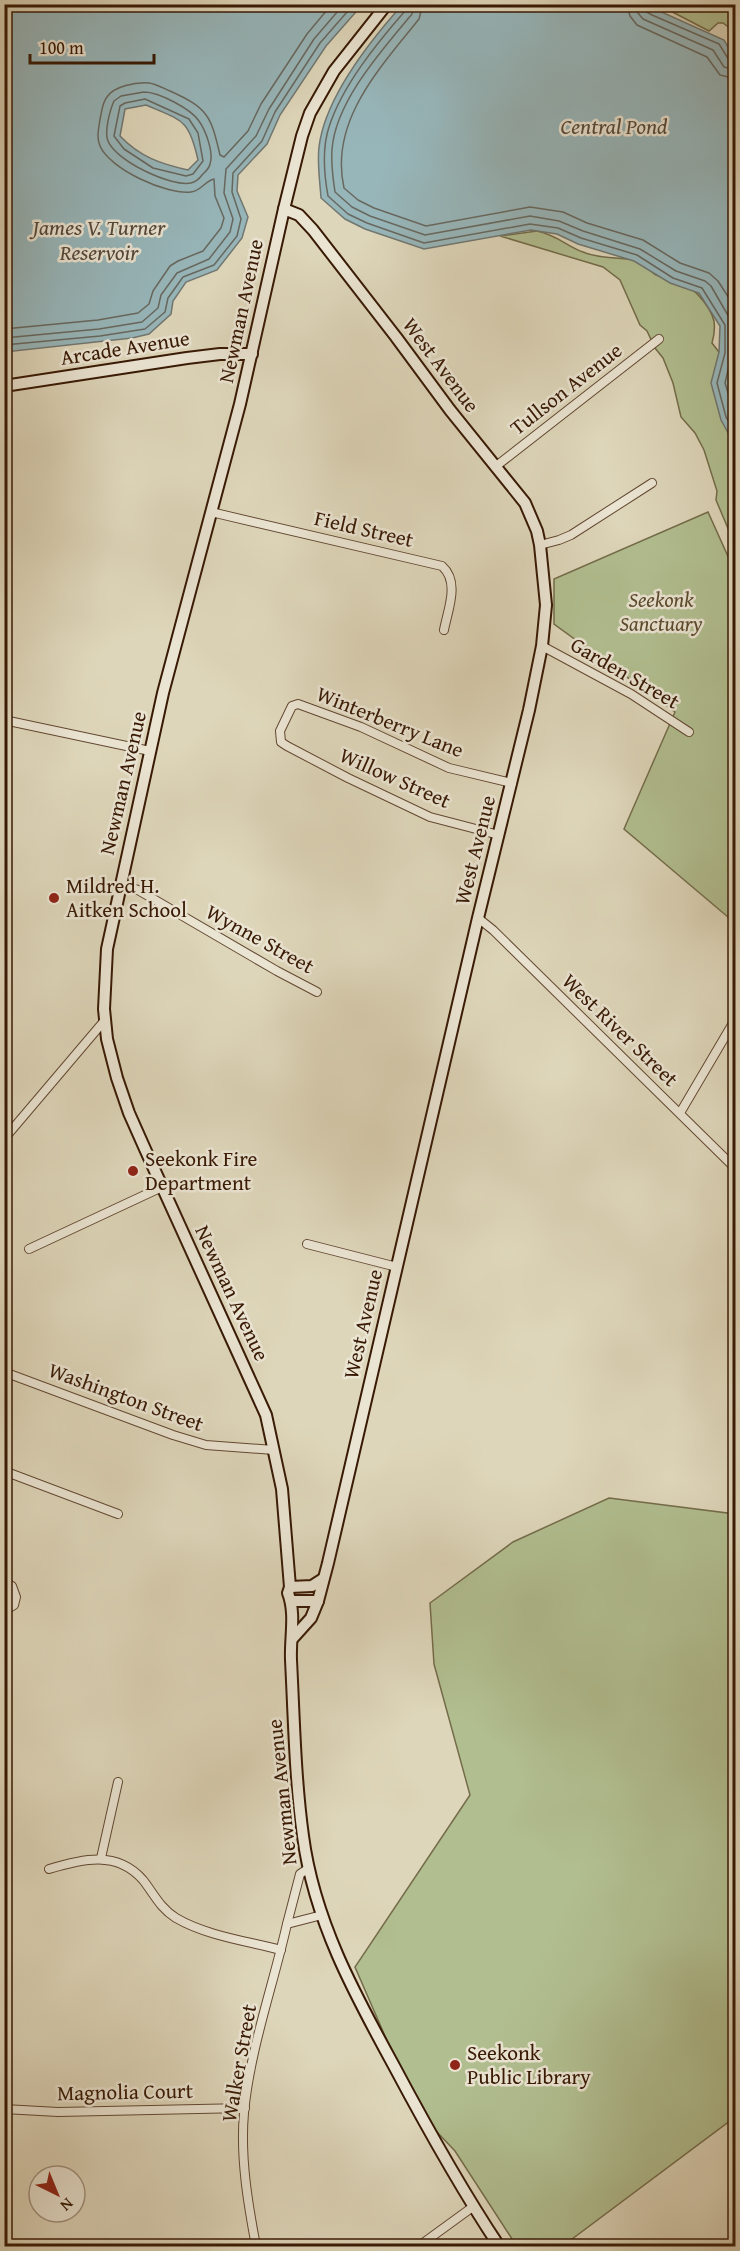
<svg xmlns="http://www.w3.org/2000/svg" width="740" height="2251" viewBox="0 0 740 2251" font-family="'Gentium Book Plus',serif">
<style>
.green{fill:#b1be90;stroke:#746c4a;stroke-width:1.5}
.water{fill:#97b6ba;stroke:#717771;stroke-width:1.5;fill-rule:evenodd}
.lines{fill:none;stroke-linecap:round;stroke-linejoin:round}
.shore{stroke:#68685f;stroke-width:1.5}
.street-casing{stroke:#624832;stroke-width:10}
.secondary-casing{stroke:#381904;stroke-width:14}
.street{stroke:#eae4d2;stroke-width:8}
.secondary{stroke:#eae4d2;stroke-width:10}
.poi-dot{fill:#8f2418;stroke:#eae4d2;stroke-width:2}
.labels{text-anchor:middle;stroke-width:5;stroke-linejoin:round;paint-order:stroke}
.street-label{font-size:21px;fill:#381904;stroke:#eae4d2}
.park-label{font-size:21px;font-style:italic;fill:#5c4b2e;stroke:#eae4d2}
.poi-label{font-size:21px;fill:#381904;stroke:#eae4d2;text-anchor:start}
.water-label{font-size:22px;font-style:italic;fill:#54483b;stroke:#eae4d2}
</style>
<rect width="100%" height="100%" fill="#ded6ba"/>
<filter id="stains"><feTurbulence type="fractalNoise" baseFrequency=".00333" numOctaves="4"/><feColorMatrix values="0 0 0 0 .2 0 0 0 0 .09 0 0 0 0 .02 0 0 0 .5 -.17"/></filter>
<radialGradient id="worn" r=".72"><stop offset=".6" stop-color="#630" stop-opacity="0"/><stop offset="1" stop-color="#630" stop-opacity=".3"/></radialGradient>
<g class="green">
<path d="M659,5H735V71L727,49L734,40L735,32L723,23H718L709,31Z"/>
<path d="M537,231C559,236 566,246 583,252C599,259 617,257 634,260C647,262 646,269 656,275C661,278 668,275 674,277C689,283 710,304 714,321C715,328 714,336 712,343L722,356L735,438V545L716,500L717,491L704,450L695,433L681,417L673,383L663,358L655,348L647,331L640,325L620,280L603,267L500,236Z"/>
<path d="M708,512L735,572V923L624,829L675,712L554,624V579Z"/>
<path d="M609,1498L735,1514V2117L568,2242H514L455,2151L418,2112L355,1967L470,1795L434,1664L430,1603L513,1542Z"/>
</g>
<g class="water">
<path d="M5,4L362,5L326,46L280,115L267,144L238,175L237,191L248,217L242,238L217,270L186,282L173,301L171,314L149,334L132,338L5,352ZM146,105C183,121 189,119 198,160L188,170C161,164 140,157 120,136L125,109Z"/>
<path d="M403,4L646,5L724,40L736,61L735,445L721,420L711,383L719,352L720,326L699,293L670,283L634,261L578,244L557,234L531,230L424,249L365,229L345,219L321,198C320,182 317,163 319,147C325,97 369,42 403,4Z"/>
</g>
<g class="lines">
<g class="shore">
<path d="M406,4L405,11C377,43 342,86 329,127C322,148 324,174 328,196L348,214L367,223L424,243L530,224L558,228L581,238L637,255L673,278L702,288L725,325V353L717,383L726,417L736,433"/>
<path d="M414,4L412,14C382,50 335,102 332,150C331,163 333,179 335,192L352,207L370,216L425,235L530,216L559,221L583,231L640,249L676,271L705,281L711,286L733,324L732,353L725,383L736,418"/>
<path d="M423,4L419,19C380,68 329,121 344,188L358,200L374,208L426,226L530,207L563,212L587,223L643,240L680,263L709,273L718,281L736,309"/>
<path d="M627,4L630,16L637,25L707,57L720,75L736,79"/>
<path d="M636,4L638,13L643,19L713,50L724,67L736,70"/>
<path d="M644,4L645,11L652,15L719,44L729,60L736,63"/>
<path d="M144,92C159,92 191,109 199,121C206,131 214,153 210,164C209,169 205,172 202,175C199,179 196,182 191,183C171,187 116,161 108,141C104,132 110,110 114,101L121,96Z"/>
<path d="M145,99L189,119L198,133L203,161L193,174L186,176L153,168L124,149L114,136L120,106L125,103Z"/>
<path d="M4,329L98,320L138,313L149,304L153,291L170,266L178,261L203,251L221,228L224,218L215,196L214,179C205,181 201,191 191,192C166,195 110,169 100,146C96,137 99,128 100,119C102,111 102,103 107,97C114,86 136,82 149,83C156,84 163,88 170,91C208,108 211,116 220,155L224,157L248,131L261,104L307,34L332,4"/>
<path d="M4,338L99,329L142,322L158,308L161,295L177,273L209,259L230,232L233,219L224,193L226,169L256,136L269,109L314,39L344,4"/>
<path d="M4,345L100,336L145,329L165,312L168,298L183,277L214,265L237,236L241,219L232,192L233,173L262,141L275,112L320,43L354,4"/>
</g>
<g class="street-casing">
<g id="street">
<path d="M495,467L659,339"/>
<path d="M211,512L442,566C460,582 448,609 444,630"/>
<path d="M540,545L559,540L571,535L652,483"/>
<path d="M542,646L631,694L689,732"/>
<path d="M4,720L150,751"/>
<path d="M499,835L430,817L348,778L287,746L281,742L280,731L292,706L298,704L361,727L449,768L512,783"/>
<path d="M121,884L138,890L277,971L317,992"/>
<path d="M478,918L493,930L736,1169"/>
<path d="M680,1113L736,1018"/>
<path d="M4,1139L105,1020"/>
<path d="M307,1244L397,1267"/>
<path d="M29,1249L162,1187"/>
<path d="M4,1372L173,1435L206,1445L274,1450"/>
<path d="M4,1471L118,1514"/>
<path d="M4,1583L12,1586L16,1597L14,1605L4,1611"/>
<path d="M101,1858L118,1782"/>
<path d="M49,1869C82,1859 117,1850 143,1880C154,1894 160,1908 176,1918C207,1936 247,1941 281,1950"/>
<path d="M287,1924L300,1874L309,1868"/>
<path d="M4,2109L58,2112L245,2108"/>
<path d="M256,2246C248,2204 240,2157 244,2113C250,2049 273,1986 287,1924L322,1915"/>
<path d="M419,2246L474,2206"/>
<path d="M732,2246L736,2232"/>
</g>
</g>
<g class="secondary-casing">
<g id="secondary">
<path d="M387,4L334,71L310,113L302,136L284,209L240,404L163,693L107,949L104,1009L107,1039L117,1078L129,1113L145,1149L266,1415L282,1489L290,1587L288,1593C296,1614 290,1637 291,1660C294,1718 295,1778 303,1836C314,1920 354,1993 394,2066C427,2128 461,2189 499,2246"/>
<path d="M284,209L299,215L313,230L396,337L450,410L525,503L537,531L540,545L546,605L542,646L529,710L478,918L328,1563L318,1601H292"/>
<path d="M4,386L187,358L220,354H252"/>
<path d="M290,1587L312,1586L323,1579"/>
<path d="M293,1638L311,1618L318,1601"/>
</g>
</g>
<use href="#street" class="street"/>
<use href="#secondary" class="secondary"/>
</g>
<g class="poi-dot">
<circle cx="54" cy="898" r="6"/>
<circle cx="133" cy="1171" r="6"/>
<circle cx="455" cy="2065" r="6"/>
</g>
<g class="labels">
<g class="street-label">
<text transform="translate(241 311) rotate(-78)" y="7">Newman Avenue</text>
<text transform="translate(125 348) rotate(-9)" y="7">Arcade Avenue</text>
<text transform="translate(441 365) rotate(53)" y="7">West Avenue</text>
<text transform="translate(566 389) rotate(-38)" y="7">Tullson Avenue</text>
<text transform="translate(364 529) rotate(13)" y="7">Field Street</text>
<text transform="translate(625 673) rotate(30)" y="7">Garden Street</text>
<text transform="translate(390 722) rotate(22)" y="7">Winterberry Lane</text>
<text transform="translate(395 778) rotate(24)" y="7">Willow Street</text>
<text transform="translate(123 783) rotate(-77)" y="7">Newman Avenue</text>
<text transform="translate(475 850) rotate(-76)" y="7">West Avenue</text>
<text transform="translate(260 939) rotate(29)" y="7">Wynne Street</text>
<text transform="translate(620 1030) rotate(44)" y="7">West River Street</text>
<text transform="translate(232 1293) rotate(65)" y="7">Newman Avenue</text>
<text transform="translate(363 1324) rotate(-77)" y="7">West Avenue</text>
<text transform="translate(126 1397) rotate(20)" y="7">Washington Street</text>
<text transform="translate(282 1792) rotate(-96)" y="7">Newman Avenue</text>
<text transform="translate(239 2063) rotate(-80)" y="7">Walker Street</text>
<text transform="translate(125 2092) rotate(-1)" y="7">Magnolia Court</text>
</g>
<g class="park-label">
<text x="661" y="607">Seekonk<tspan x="661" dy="24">Sanctuary</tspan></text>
</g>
<g class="poi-label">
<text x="66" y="893">Mildred H.<tspan x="66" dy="24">Aitken School</tspan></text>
<text x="145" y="1166">Seekonk Fire<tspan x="145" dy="24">Department</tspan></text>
<text x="467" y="2060">Seekonk<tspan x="467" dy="24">Public Library</tspan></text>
</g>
<g class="water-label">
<text x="614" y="134">Central Pond</text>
<text x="99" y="235">James V. Turner<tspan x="99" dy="25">Reservoir</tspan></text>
</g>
</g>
<rect width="740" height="2251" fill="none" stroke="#ded6ba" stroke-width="24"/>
<rect x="6" y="6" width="728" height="2239" fill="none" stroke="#381904" stroke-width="3"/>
<rect x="12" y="12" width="716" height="2227" fill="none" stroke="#381904" stroke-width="1.5"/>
<g transform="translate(57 2194) rotate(137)"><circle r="28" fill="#eae4d2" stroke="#a39380" stroke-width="1.5"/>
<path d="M0-4.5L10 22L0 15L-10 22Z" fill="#8f2418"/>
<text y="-9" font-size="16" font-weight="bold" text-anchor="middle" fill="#381904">N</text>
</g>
<path d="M30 54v9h124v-9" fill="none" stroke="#381904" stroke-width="3"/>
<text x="39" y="54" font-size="18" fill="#381904" stroke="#eae4d2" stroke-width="4.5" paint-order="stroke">100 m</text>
<rect width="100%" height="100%" filter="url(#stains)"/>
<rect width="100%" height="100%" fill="url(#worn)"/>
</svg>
